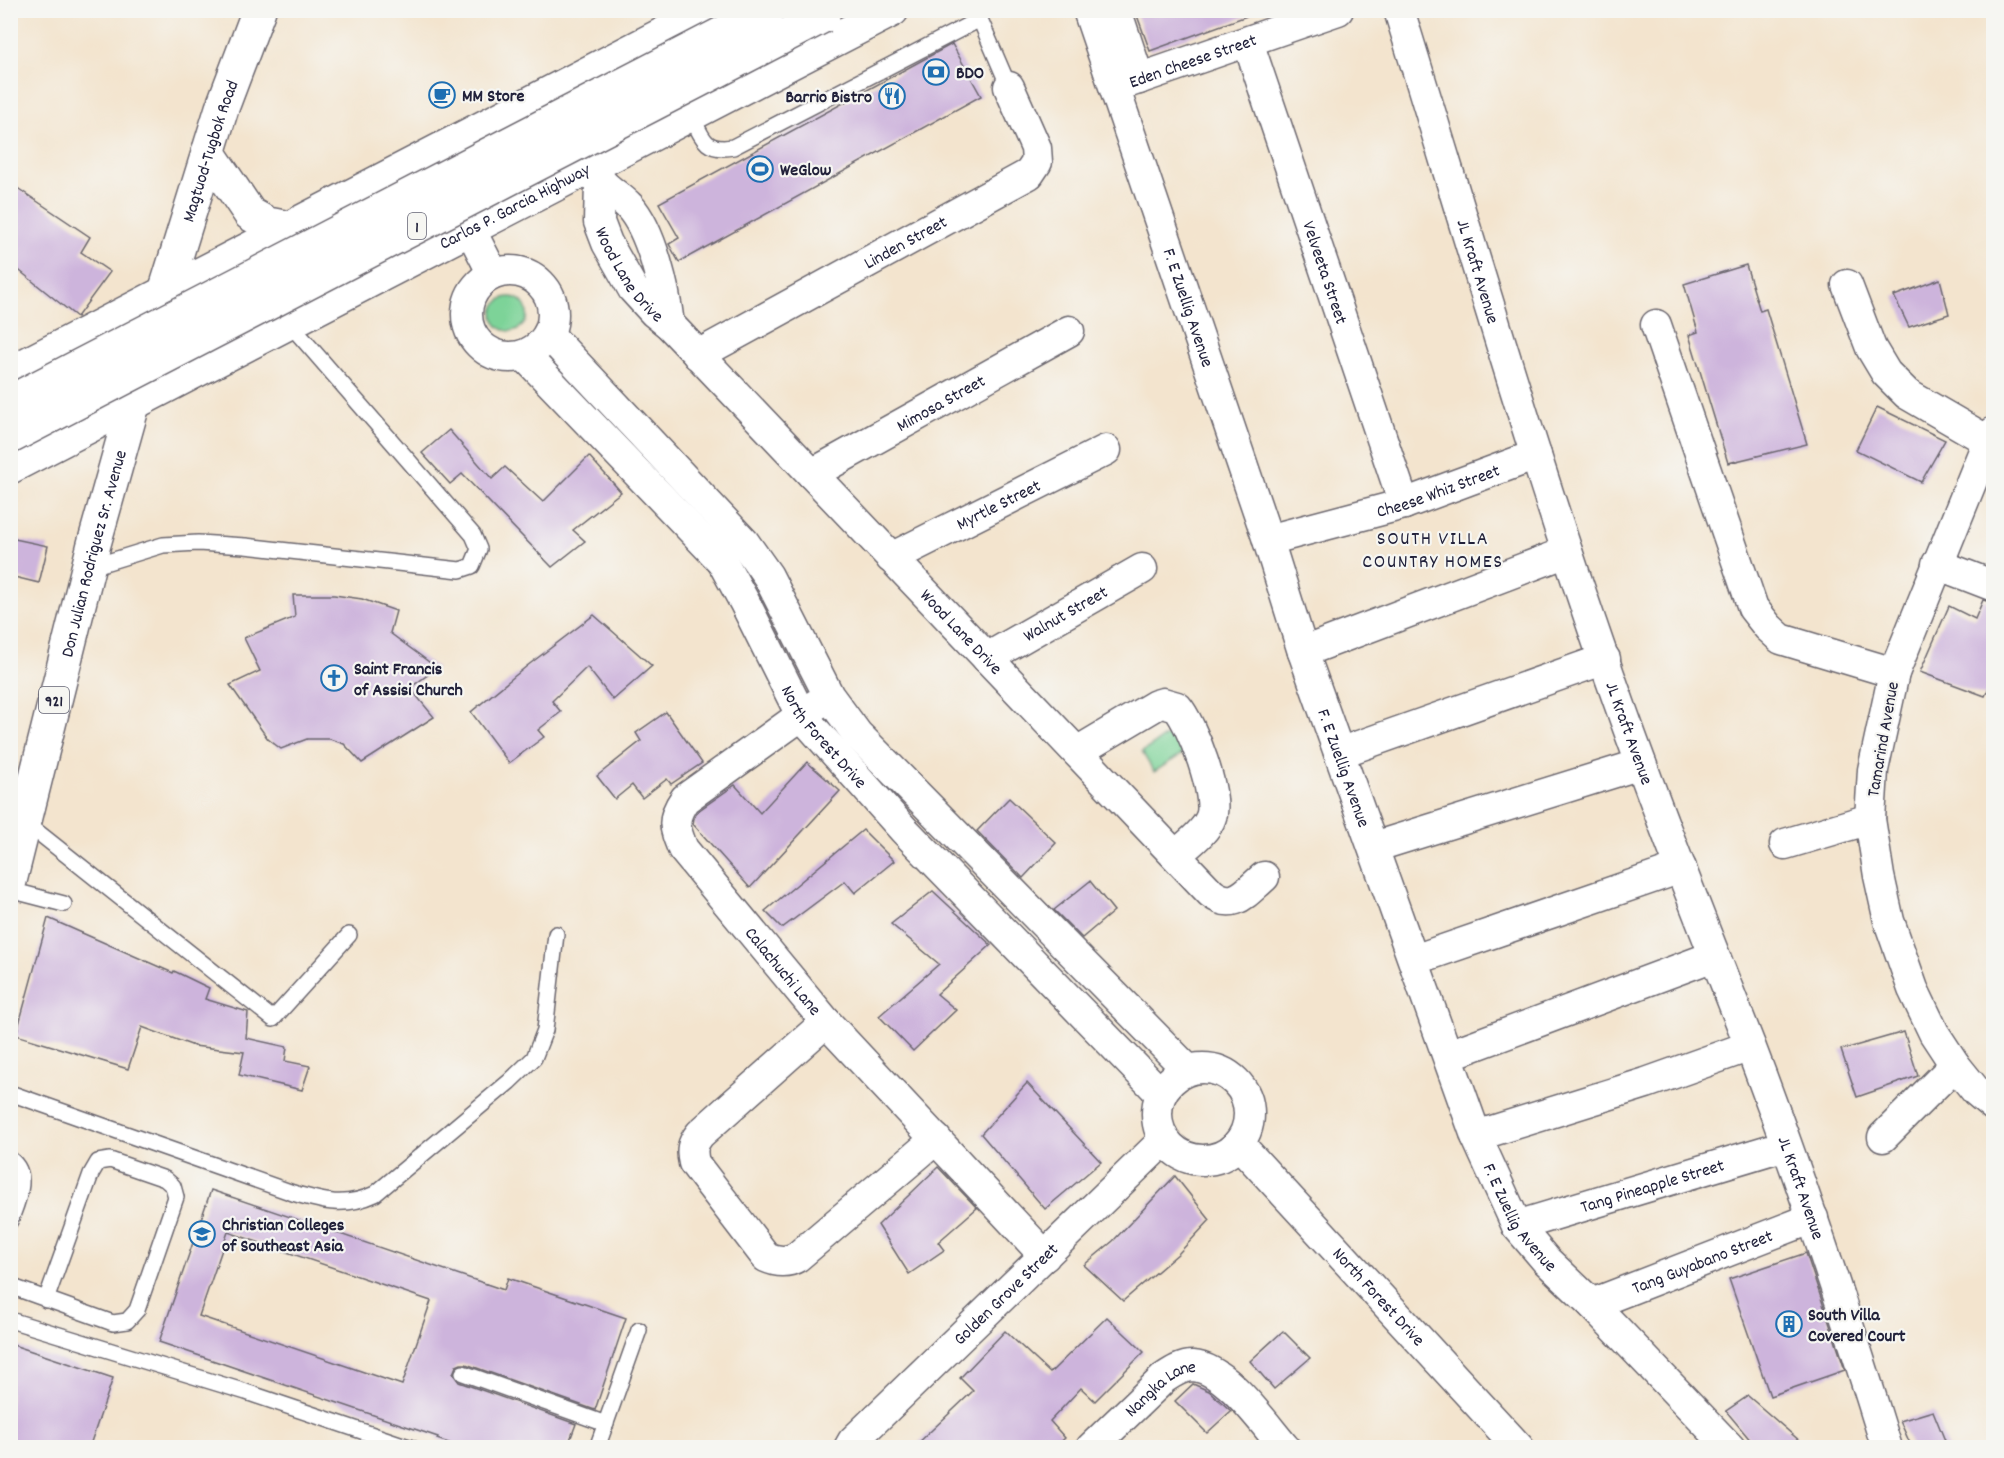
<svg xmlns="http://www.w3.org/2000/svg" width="2004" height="1458" viewBox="0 0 2004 1458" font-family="Dekko,sans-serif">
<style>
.green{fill:#7dd398;stroke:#507a6a;stroke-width:1.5}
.building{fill:#cdb4dc;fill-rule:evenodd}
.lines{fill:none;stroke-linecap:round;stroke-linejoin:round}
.service-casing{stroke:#6b666e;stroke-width:18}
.minor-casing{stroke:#6b666e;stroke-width:33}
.secondary-casing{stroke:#6b666e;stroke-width:36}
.primary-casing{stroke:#6b666e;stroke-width:36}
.trunk-casing{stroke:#6b666e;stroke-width:36}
.service{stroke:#fff;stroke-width:15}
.minor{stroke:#fff;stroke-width:30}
.secondary{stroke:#fff;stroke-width:33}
.primary{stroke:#fff;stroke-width:33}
.trunk{stroke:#fff;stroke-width:33}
.trunk-bridge-casing{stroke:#6b666e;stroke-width:36;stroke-linecap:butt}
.trunk-bridge{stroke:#fff;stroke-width:33}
.labels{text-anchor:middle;stroke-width:4.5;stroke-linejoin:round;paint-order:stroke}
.shield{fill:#f6f6f2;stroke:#626272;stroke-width:1.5}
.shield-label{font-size:16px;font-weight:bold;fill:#22223b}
.street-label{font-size:18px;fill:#22223b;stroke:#f6f6f2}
.poi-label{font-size:18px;font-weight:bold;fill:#22223b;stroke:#f6f6f2;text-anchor:start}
.neighbourhood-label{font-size:20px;letter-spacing:1.5px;fill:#22223b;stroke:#f6f6f2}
</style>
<rect width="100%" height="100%" fill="#f6f6f2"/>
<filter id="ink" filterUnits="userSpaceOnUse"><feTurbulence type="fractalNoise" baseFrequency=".0167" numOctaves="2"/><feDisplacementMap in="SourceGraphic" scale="12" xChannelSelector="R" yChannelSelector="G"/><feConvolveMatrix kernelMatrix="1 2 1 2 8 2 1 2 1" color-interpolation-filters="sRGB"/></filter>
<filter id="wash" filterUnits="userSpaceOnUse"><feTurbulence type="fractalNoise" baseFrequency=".008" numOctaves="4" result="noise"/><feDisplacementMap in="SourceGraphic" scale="24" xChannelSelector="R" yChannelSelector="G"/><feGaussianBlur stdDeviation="1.35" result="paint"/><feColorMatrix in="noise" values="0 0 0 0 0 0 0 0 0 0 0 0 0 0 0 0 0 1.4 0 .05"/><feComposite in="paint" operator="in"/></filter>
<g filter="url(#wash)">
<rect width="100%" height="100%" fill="#f3e4ce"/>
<g class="green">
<circle cx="510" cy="314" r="17"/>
<path d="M1174,731L1187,751L1154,772L1142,752Z"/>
</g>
<g id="blocks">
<g class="building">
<path d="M1135,10H1255V13L1150,51Z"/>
<path d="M952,44L981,96L679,262L669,244L679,238L659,203Z"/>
<path d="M10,183L90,237L81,252L110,272L77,317L10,263Z"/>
<path d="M1746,265L1760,311L1766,309L1807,444L1728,463L1689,335L1698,332L1684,284Z"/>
<path d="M1940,279L1949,314L1909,327L1894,296Z"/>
<path d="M1877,407L1945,440L1921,482L1856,450Z"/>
<path d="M449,430L492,479L505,467L543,502L589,456L621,492L573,530L585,541L552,567L462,474L450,484L422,453Z"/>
<path d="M10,538L48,546L39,583L10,576Z"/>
<path d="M293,595H334L362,599L396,611L390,633L437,668L410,688L434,717L362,763L344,744L330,739H307L281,749L268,739L230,685L260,671L244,638L295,617Z"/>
<path d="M1983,600L1994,603V677L1985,696L1920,672L1949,606L1975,619Z"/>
<path d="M594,615L652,666L613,700L587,667L552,701L561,712L538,730L544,737L509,763L471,712L527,666Z"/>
<path d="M666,712L702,763L671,784L667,779L642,798L632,785L615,799L597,776L641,741L636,733Z"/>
<path d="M807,762L840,791L750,888L693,824L694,818L698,811L735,785L760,813Z"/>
<path d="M1009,798L1056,843L1023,878L977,831Z"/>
<path d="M863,830L894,861L855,893L845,881L782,928L765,911Z"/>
<path d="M1090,881L1114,911L1082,938L1054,910Z"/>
<path d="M933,891L991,945L937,994L956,1010L913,1051L879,1016L939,964L891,924Z"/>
<path d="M48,918L173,973L174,971L209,988L205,999L248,1012L246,1038L287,1047L285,1061L310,1066L302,1090L239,1075L244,1052L194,1046L142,1027L128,1069L16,1035Z"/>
<path d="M1904,1032L1918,1076L1857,1097L1841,1050Z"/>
<path d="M1027,1083L1101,1162L1045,1209L981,1134Z"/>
<path d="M938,1167L977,1208L938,1242L944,1250L909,1274L878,1225Z"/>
<path d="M1175,1176L1210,1220L1179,1253L1123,1301L1084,1265L1113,1241Z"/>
<path d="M211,1190L504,1290L508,1278L626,1318L595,1410L466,1364H461L456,1366L453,1374L459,1382L576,1424L567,1448H463L437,1439L438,1437L159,1342ZM228,1232L431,1301L402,1385L199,1316Z"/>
<path d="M1806,1253L1845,1370L1770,1396L1729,1279Z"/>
<path d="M1107,1317L1144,1352L1095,1401L1081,1388L1050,1421L1065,1438L1054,1448H913L973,1391L960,1378L1005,1331L1050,1373Z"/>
<path d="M1283,1331L1310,1358L1274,1389L1250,1361Z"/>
<path d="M10,1344L113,1378L89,1448H10Z"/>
<path d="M1193,1384L1209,1391L1231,1411L1207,1433L1175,1401Z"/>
<path d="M1748,1396L1808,1448H1757L1726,1411Z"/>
<path d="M1933,1411L1948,1448H1912L1900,1421Z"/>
</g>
</g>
</g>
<g filter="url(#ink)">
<use href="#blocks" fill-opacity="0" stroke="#6b666e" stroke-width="1.5"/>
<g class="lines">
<g class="service-casing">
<g id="service">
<path d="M976,10L1009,87"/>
<path d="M691,114C702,137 704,152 733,147L980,19"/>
<path d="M88,568L163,545L198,543L245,546L460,570L472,566L479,549L473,535L289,323"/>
<path d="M25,822L273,1019L349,935"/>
<path d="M10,890L64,904"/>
<path d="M10,1093L293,1193C324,1202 345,1208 375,1194L509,1082L534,1058L545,1030L556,934"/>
<path d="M10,1159C31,1174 17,1202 10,1221"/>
<path d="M10,1286L113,1323L127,1321L137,1310L176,1197L173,1186L165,1179L110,1160L98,1162L91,1174L46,1300"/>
<path d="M10,1320L246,1392L412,1448"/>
<path d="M463,1373L606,1424"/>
<path d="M597,1448L639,1330"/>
</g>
</g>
<g class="minor-casing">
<g id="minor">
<path id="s1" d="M1088,10L1268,540L1303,652L1476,1136L1517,1226L1546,1260L1592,1304L1730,1448"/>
<path d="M1116,10L1139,79"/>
<path id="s2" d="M1399,10C1477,263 1550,518 1642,766C1676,859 1713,951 1749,1043C1800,1176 1845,1312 1887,1448"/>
<path id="s3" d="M1248,42L1404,504"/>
<path id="s4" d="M1115,87L1338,10"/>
<path d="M594,171C604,190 615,192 629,206C652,231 665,291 669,324"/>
<path id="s5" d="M600,184L599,222L607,243L633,289L654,312L669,324L1211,893C1234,911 1246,892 1264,877"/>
<path d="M470,229L493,274"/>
<circle cx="510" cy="314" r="43"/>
<path d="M1847,285L1871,348L1886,373L1907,394L1988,441"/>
<path d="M1656,325L1753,608L1768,627L1781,639L1894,673"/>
<path d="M549,335L744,542L768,576L829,696L857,734L1188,1070"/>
<path id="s6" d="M524,355L722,561L745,603L801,715L904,830L1161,1094"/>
<path id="s7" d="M698,355L1029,174L1037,162L1036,148L1009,87"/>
<path d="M1994,432L1988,441L1894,673L1873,770L1870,819L1879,876L1889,921L1913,989L1934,1033L1955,1065L1976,1091L1994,1106"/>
<path id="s8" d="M812,474L1069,331"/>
<path id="s9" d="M1268,540L1404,504L1536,455"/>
<path id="s10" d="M891,558L1106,450"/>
<path d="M1937,564L1994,586"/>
<path d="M1303,652L1567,552"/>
<path id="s11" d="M987,658L1142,569"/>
<path id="s12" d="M817,704L685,799C671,819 674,827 683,849L826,1022L1045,1256"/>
<path d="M1077,752L1156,705L1163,703L1177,707C1192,724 1219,796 1211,817C1206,832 1187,845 1176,855"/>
<path d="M1339,753L1605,659"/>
<path d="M1785,844L1870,819"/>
<path d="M1374,847L1641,764"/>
<path d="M1414,960L1681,868"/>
<path d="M826,1022L700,1134C692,1144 691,1150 694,1163L766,1257C777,1262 787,1263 797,1257L936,1139"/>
<path d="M1449,1055L1714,956"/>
<circle cx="1203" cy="1114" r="46"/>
<path d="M1476,1136L1646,1083L1750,1046"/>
<path d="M1883,1137L1955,1065"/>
<path id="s13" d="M1239,1144L1519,1448"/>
<path id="s14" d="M1517,1226L1786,1145"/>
<path id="s15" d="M1592,1304L1813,1218"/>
<path id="s16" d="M849,1448L853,1441L1164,1140"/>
<path id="s17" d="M1091,1448L1164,1378C1173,1372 1182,1366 1193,1366C1226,1368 1264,1424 1285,1448"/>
</g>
</g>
<g class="secondary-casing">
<g id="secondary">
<path id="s18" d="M165,292L222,108L259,10"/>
</g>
</g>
<g class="primary-casing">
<g id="primary">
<path id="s19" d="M10,881L94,544L140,380"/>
</g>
</g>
<g class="trunk-casing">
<g id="trunk">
<path d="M208,152L250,214L268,224L289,228"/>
<path d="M10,373L710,10"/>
<path id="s20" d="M10,467L892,10"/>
</g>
</g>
<use href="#service" class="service"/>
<use href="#minor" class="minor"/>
<use href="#secondary" class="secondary"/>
<use href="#primary" class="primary"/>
<use href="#trunk" class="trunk"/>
<g class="trunk-bridge-casing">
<g id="trunk-bridge">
<path d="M10,402L768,10"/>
<path d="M10,437L823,16"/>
</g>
</g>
<use href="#trunk-bridge" class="trunk-bridge"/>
</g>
</g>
<defs>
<g id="bank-ring" transform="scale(1.35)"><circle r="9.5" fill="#f6f6f2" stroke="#1f6fb2" stroke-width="1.5"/><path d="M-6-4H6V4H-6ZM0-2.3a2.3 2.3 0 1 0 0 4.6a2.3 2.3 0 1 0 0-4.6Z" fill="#1f6fb2"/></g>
<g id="cafe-ring" transform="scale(1.35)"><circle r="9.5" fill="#f6f6f2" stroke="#1f6fb2" stroke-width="1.5"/><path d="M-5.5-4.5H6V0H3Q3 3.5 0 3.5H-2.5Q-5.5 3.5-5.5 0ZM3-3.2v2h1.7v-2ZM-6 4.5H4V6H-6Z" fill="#1f6fb2"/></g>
<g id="restaurant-ring" transform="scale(1.35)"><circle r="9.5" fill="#f6f6f2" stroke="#1f6fb2" stroke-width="1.5"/><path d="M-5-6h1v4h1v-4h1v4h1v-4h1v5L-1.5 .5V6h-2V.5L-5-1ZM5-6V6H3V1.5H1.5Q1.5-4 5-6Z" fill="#1f6fb2"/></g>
<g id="stadium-ring" transform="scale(1.35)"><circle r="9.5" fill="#f6f6f2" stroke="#1f6fb2" stroke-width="1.5"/><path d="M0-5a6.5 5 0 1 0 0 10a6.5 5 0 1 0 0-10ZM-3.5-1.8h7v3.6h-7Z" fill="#1f6fb2"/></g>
<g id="church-ring" transform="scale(1.35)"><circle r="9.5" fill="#f6f6f2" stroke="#1f6fb2" stroke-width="1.5"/><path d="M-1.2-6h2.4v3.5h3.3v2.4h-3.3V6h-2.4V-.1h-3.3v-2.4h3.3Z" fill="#1f6fb2"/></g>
<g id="university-ring" transform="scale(1.35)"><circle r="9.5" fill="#f6f6f2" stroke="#1f6fb2" stroke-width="1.5"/><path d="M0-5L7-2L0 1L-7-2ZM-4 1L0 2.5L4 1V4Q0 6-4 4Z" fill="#1f6fb2"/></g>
<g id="building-ring" transform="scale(1.35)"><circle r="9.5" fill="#f6f6f2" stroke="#1f6fb2" stroke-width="1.5"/><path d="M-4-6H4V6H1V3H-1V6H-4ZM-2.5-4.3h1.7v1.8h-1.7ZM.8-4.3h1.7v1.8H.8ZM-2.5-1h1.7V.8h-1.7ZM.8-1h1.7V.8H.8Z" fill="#1f6fb2"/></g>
</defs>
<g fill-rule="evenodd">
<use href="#bank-ring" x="936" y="72"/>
<use href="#cafe-ring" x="442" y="95"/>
<use href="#restaurant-ring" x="892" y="96"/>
<use href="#stadium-ring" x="760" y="169"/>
<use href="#church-ring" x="334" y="678"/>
<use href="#university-ring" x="202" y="1234"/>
<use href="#building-ring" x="1789" y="1324"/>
</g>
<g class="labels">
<g class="shield">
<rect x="408" y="213" width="18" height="26" rx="4.5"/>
<rect x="39" y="687" width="30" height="26" rx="4.5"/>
</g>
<g class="shield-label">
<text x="417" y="232">1</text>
<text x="54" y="706">921</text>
</g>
<g class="street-label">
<text dy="6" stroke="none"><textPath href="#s4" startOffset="82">Eden Cheese Street</textPath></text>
<text dy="6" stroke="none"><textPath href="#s18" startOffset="148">Magtuod-Tugbok Road</textPath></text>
<text dy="6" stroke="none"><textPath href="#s20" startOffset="568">Carlos P. Garcia Highway</textPath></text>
<text dy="6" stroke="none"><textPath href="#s7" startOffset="236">Linden Street</textPath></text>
<text dy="6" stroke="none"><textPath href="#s2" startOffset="273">JL Kraft Avenue</textPath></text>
<text dy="6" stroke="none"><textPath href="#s5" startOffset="99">Wood Lane Drive</textPath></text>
<text dy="6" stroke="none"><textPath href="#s3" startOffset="243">Velveeta Street</textPath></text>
<text dy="6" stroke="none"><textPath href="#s1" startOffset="314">F. E Zuellig Avenue</textPath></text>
<text dy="6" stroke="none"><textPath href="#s8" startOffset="147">Mimosa Street</textPath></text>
<text dy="6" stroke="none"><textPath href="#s9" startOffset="177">Cheese Whiz Street</textPath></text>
<text dy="6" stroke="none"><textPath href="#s10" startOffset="120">Myrtle Street</textPath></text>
<text dy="6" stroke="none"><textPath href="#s19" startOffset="338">Don Julian Rodriguez Sr. Avenue</textPath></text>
<text dy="6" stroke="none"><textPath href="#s11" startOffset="90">Walnut Street</textPath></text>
<text dy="6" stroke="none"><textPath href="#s5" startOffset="588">Wood Lane Drive</textPath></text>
<text dy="6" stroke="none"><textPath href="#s2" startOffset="759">JL Kraft Avenue</textPath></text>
<text dy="6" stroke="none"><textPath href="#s6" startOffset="490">North Forest Drive</textPath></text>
<text transform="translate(1882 739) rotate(-80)" y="6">Tamarind Avenue</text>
<text dy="6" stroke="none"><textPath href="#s1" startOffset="800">F. E Zuellig Avenue</textPath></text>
<text dy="6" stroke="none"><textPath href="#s12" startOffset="374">Calachuchi Lane</textPath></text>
<text dy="6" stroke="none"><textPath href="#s14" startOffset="141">Tang Pineapple Street</textPath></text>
<text dy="6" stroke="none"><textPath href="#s2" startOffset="1245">JL Kraft Avenue</textPath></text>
<text dy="6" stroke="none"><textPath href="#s1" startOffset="1284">F. E Zuellig Avenue</textPath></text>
<text dy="6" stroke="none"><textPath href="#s15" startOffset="118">Tang Guyabano Street</textPath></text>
<text dy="6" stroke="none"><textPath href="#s16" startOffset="220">Golden Grove Street</textPath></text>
<text dy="6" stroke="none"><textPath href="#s13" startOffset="207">North Forest Drive</textPath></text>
<text dy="6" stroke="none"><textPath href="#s17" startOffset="93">Nangka Lane</textPath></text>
</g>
<g class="poi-label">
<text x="956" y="78">BDO</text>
<text x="462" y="101">MM Store</text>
<text x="872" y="102" text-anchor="end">Barrio Bistro</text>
<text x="780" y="175">WeGlow</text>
<text x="354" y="674">Saint Francis<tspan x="354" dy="21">of Assisi Church</tspan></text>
<text x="222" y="1230">Christian Colleges<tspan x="222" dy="21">of Southeast Asia</tspan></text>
<text x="1808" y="1320">South Villa<tspan x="1808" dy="21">Covered Court</tspan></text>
</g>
<g class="neighbourhood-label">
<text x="1433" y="544">SOUTH VILLA<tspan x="1433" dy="23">COUNTRY HOMES</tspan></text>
</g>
</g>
<rect width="2004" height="1458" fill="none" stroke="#f6f6f2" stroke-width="36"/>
</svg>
